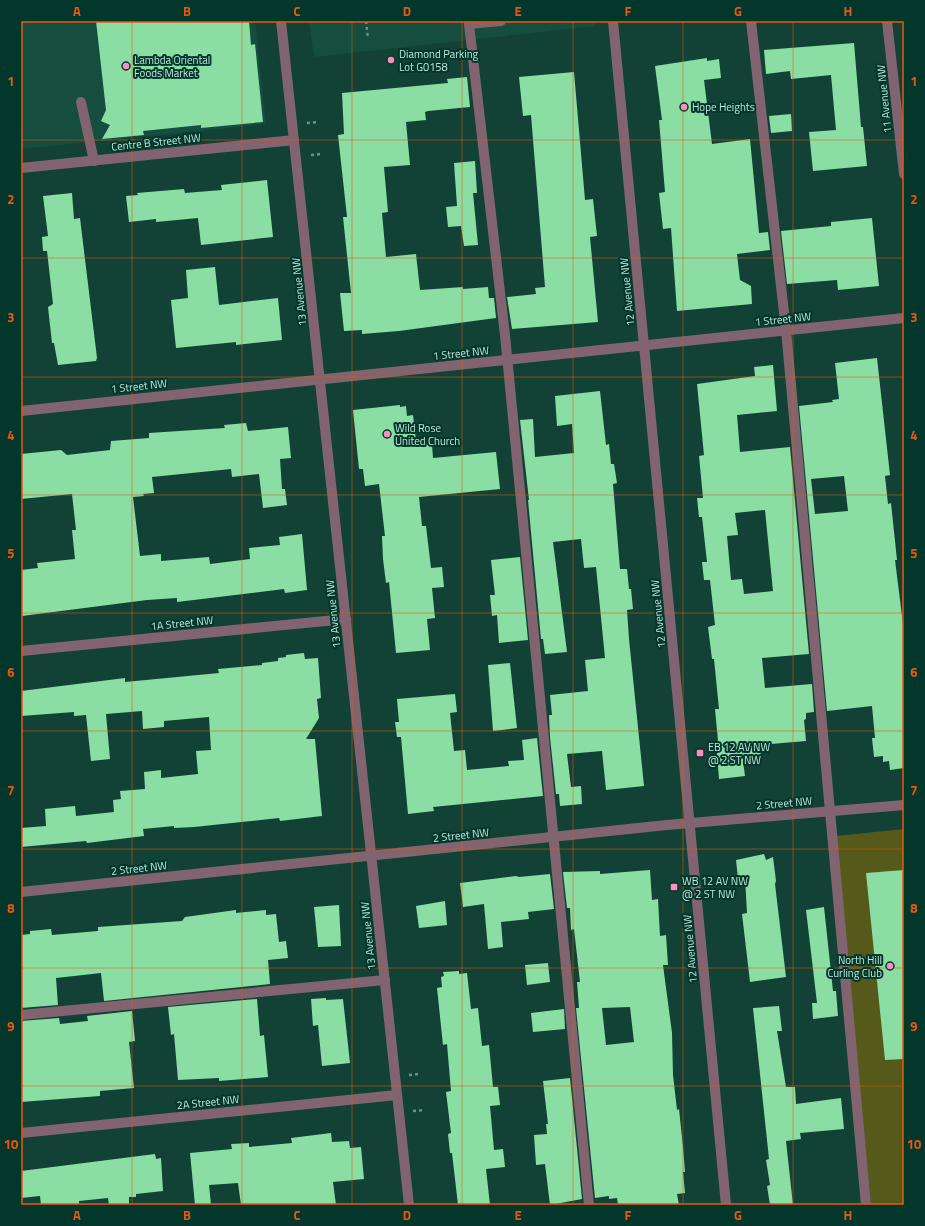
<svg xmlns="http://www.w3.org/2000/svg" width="925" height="1226" viewBox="0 0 925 1226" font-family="'Titillium Web',sans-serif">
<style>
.built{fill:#154d3f}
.green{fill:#555919}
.building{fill:#8adea4;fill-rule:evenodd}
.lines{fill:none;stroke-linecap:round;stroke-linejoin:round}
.path{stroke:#689588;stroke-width:2.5;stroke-dasharray:3 3;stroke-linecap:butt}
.minor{stroke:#826470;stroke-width:10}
.grid{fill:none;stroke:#e8590c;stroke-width:1;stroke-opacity:0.55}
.poi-dot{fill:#fd8ebf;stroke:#04372c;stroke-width:1.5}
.labels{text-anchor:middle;stroke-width:4;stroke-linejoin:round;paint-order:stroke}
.poi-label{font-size:11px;fill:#bee7d9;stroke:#04372c;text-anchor:start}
.street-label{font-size:11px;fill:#bee7d9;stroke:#04372c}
.neatline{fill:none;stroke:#e8590c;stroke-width:1.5}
.grid-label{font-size:13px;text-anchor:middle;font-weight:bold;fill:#e8590c}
</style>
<rect width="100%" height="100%" fill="#124236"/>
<g class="built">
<path d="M21,21H255L266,124L21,149Z"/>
<path d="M309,21H595V26L314,57Z"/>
</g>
<path class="green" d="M904,829V1205H871L836,836Z"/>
<g class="building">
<path d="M96,21H249L251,45L255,44L263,122L201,128V125L143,131L144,135L102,139L110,125L101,121L106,110Z"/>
<path d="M854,43L861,127H863L867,166L813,171L809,132L836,130L831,75L791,79L790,71L766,74L764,50Z"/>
<path d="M707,58V61L719,59L721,78L704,80L712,144L750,139L759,233L768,232L770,250L737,254L740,280L751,286L752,304L677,311L671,228L663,229L659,193L665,192L659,120H662L655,66Z"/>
<path d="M574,72L585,200L593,199L597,236L590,237L598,322L512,329L507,297L536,294L535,288L545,287L531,115L523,116L519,77Z"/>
<path d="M467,77L470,107L428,111L425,112L426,120L406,122L410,165L384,167L388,212L382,213L386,257L416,254L420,290L463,287V289L488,287L489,298H494L496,318L399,331L362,334V330L344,331L340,293H351L343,217H347L338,135L344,134L342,93L448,83L447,79Z"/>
<path d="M791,114L792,131L771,133L769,116Z"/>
<path d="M475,161L477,193H473L478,245L464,246L461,226L448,227L446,207L457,206L454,163Z"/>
<path d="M267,180L273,237L201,245L198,218L156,222V219L129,222L126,196L138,195L137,193L184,189L185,193L222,190L221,185Z"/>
<path d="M72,193L74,219L80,218L97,358L96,361L58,365L54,343H52L48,307L53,304L47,251H43L42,237L48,236L43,196Z"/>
<path d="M872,218L879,286L838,290L837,280L787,284L781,231L831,226V222Z"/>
<path d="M215,267L219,305L278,298L282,340L236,345V342L176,348L171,300L188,298L186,270Z"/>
<path d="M877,358L890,475L885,476L888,504L891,503L897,560H895L904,632V768L890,770L889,761L883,762V756L874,757L872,738H875L872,706L827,711L799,406L833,402L832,400L839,399L835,363ZM844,476L848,511L815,514L811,479Z"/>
<path d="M773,365L777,411L737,415L740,452L790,447L809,654L762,658L765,688L812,684L814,712L806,713V719L804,720L806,741L760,745L761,760L743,761L745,776L719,779L716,741H718L715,709H719L714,659H712L708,627L715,625L710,580H704L702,562H707L702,517H699L697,498H703L699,456L704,455L697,384L755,376L754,367ZM765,510L773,591L744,594L742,579L731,580L727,536L738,535L735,513Z"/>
<path d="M600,391L606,445L609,444L611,464H614L617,483L613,484L620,569H627L629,589H631L633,609L627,610L629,639L644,786L606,790L602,751L567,754L571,787L581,786L582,804L560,806L559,794H556L550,737L549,715H552L550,695L588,691L585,660L605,658L596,567L584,568L581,539L553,542L567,652L545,654L543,639H541L528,500H529L520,420L533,419L535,457L574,453L572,424L557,426L555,396Z"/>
<path d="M400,405V407L406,406L407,416L413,415L416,441L432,445L433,458L496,452L500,489L419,497L422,526H426L431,568L442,567L444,587L432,588L435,618L427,619L430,650L396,653L389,582L386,583L383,559L382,536H385L379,484L365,486L363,469H359L353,410Z"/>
<path d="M246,423L248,431L288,427L291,458L280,459L282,489H285L287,505L263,508L259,474L232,477L231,469L152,477L154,493L143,494L144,496L133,497L140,556L161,554V561L209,557L210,564L250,559L249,548L280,545L279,537L302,534L307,590L285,593L284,589L177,602V598L147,600L22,616L21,570L38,568L37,563L75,559L72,530H76L72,494L21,499V454L61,450L67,455L110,450L111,441L149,438V433L225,428L224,425Z"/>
<path d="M520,557L528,640L499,643L497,615L492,616L490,595H495L491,560Z"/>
<path d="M304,653L305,659L318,658L321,698L317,699L319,718L306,739H315L322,816L280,821L279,818L194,827L174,828V826L143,829L144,836L87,843L86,841L21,847V828L46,826L45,809L75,806L76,816L114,812L113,800L121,799L120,791L145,789L144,772L161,770V778L198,774L196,751L211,750L209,717L164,721V727L143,729L142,711L106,714L110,759L91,761L86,715L74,716V712L21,716V691L125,678V682L219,673L218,669L262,665V663L278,661V658L286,657V655Z"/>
<path d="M510,663L517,728L493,731L488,665Z"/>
<path d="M455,694L457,712L450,713L454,751L465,750L467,770L509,766L508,761L524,760L522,740L537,738L543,796L433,807L434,811L408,814L401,737H397L395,722H399L397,699Z"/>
<path d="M764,854L766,860L773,857L776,881L775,884L786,977L750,982L742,914L747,913L745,878L738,879L736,860Z"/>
<path d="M650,870L652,900L658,899L660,936L666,935L668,965H663L672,1033L673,1075L677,1110L679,1109L683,1147L685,1172H683L685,1193L677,1194L679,1205H618L617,1198L609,1199V1196L595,1198L576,1008H579L577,982H580L574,929L571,930L570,908H567L563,872L600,871V874ZM630,1007L634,1042L606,1045L602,1008Z"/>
<path d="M904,870V1059L885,1060L866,873Z"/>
<path d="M550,874L554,909L528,912L529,919L501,922L503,947L488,949L484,904L463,907L460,883L516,876L519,877Z"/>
<path d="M445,901L447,925L419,928L416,906Z"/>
<path d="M339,905L341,946L318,947L314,907Z"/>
<path d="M824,907L833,991H836L838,1016L813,1019L812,1003H817L806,910Z"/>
<path d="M236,910V913L266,910V915L276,914L279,942L286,941L288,958L268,960L270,984L104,1001L101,973L56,978L58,1005L21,1008V935L30,934V931L51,929L52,935L98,931V927L182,921L185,917Z"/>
<path d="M548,963L550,982L527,985L525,965Z"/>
<path d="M459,971V974L467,973L471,1009L478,1008L482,1046L489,1045L493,1087H498L500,1105L490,1106L494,1150L503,1149L505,1167L486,1169L490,1205H458L452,1153H450L448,1134L451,1133L446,1092L451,1091L447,1044L443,1045L437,988L442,987L441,977L444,976L443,972Z"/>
<path d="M326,998V1000L343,999L350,1063L322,1066L318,1025L313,1026L311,999Z"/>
<path d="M257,999L260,1036L264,1035L268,1077L219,1081V1078L178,1080L174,1034L171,1035L168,1007Z"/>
<path d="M779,1006L782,1031H777L786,1087H795L796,1104L841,1098L844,1129L800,1133L801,1139L786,1141L793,1205H770L767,1186L770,1185L766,1160L769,1159L753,1008Z"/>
<path d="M564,1009L565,1029L533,1032L531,1013Z"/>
<path d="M132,1011L135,1041L129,1042L134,1088L100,1091V1096L21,1102V1021L59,1018L60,1024L88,1021L87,1016Z"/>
<path d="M570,1078L582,1199L550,1205L545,1164L536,1165L534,1135L547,1134L546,1124H548L543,1081Z"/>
<path d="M331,1133L332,1142L349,1141L350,1148L361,1147L364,1179L333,1182L336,1205H241L238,1183L209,1185L211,1205H195L190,1153L232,1149L231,1144L249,1143V1147L292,1143L291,1138Z"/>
<path d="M155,1154L156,1159L161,1158L163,1191L136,1194V1197H129V1205H109L108,1198L79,1201V1205H41L40,1196L21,1198V1171Z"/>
</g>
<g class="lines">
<g class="path">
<path d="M366,21L368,39"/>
<path d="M307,123L318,122"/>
<path d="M311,155L321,154"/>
<path d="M409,1075L419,1074"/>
<path d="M413,1111L424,1110"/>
</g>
<g class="minor">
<path d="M281,21L409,1205"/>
<path d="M501,21L469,24L505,335L589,1205"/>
<path d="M613,21L726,1205"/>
<path d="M751,21L786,330L866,1205"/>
<path d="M887,21L904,174"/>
<path d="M81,102L94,161"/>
<path d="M21,168L294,140"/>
<path d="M21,411L904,318"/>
<path d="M21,651L346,619"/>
<path d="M21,892L667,825L904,805"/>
<path d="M21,1015L385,980"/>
<path d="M21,1133L397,1095"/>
</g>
</g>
<path class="grid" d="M132,21V1205M242,21V1205M352,21V1205M462,21V1205M573,21V1205M683,21V1205M793,21V1205M21,140H904M21,258H904M21,377H904M21,495H904M21,613H904M21,731H904M21,849H904M21,968H904M21,1086H904"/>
<g class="poi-dot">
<circle cx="391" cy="60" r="4"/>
<circle cx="126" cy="66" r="4"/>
<circle cx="684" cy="107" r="4"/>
<circle cx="387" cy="434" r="4"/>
<rect x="696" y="749" width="8" height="8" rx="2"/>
<rect x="670" y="883" width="8" height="8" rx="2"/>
<circle cx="890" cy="966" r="4"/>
</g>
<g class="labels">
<g class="poi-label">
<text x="399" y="58">Diamond Parking<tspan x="399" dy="13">Lot G0158</tspan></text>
<text x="134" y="64">Lambda Oriental<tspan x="134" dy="13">Foods Market</tspan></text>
<text x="692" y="111">Hope Heights</text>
<text x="395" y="432">Wild Rose<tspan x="395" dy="13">United Church</tspan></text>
<text x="708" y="751">EB 12 AV NW<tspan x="708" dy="13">@ 2 ST NW</tspan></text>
<text x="682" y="885">WB 12 AV NW<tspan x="682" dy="13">@ 2 ST NW</tspan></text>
<text x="882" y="964" text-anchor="end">North Hill<tspan x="882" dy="13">Curling Club</tspan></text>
</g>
<g class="street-label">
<text transform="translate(884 99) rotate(-96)" y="4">11 Avenue NW</text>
<text transform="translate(156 142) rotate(-6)" y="4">Centre B Street NW</text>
<text transform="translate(299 292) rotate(-96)" y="4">13 Avenue NW</text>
<text transform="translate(627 292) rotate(-96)" y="4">12 Avenue NW</text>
<text transform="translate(783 319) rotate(-6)" y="4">1 Street NW</text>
<text transform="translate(461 353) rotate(-6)" y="4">1 Street NW</text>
<text transform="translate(139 386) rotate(-6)" y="4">1 Street NW</text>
<text transform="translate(333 614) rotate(-96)" y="4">13 Avenue NW</text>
<text transform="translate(658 614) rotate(-96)" y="4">12 Avenue NW</text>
<text transform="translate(182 623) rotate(-6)" y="4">1A Street NW</text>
<text transform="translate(784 803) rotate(-5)" y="4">2 Street NW</text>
<text transform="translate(461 835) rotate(-6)" y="4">2 Street NW</text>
<text transform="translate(139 868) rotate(-6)" y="4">2 Street NW</text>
<text transform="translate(368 936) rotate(-96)" y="4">13 Avenue NW</text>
<text transform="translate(690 949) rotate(-95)" y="4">12 Avenue NW</text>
<text transform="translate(208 1102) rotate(-6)" y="4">2A Street NW</text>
</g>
</g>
<rect width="925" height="1226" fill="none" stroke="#04372c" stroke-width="44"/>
<rect x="22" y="22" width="881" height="1182" class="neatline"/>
<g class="grid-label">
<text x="77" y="16">A</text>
<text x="187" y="16">B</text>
<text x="297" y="16">C</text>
<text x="407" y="16">D</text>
<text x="518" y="16">E</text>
<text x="628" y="16">F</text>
<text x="738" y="16">G</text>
<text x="848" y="16">H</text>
<text x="11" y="86">1</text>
<text x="914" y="86">1</text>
<text x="11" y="204">2</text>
<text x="914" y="204">2</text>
<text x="11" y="322">3</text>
<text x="914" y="322">3</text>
<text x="11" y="440">4</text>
<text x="914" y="440">4</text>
<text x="11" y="558">5</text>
<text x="914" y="558">5</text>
<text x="11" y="677">6</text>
<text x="914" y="677">6</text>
<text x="11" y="795">7</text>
<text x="914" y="795">7</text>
<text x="11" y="913">8</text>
<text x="914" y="913">8</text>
<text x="11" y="1031">9</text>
<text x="914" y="1031">9</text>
<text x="11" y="1149">10</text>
<text x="914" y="1149">10</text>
<text x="77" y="1220">A</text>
<text x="187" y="1220">B</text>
<text x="297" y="1220">C</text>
<text x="407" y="1220">D</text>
<text x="518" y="1220">E</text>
<text x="628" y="1220">F</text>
<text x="738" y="1220">G</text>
<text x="848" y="1220">H</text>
</g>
</svg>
